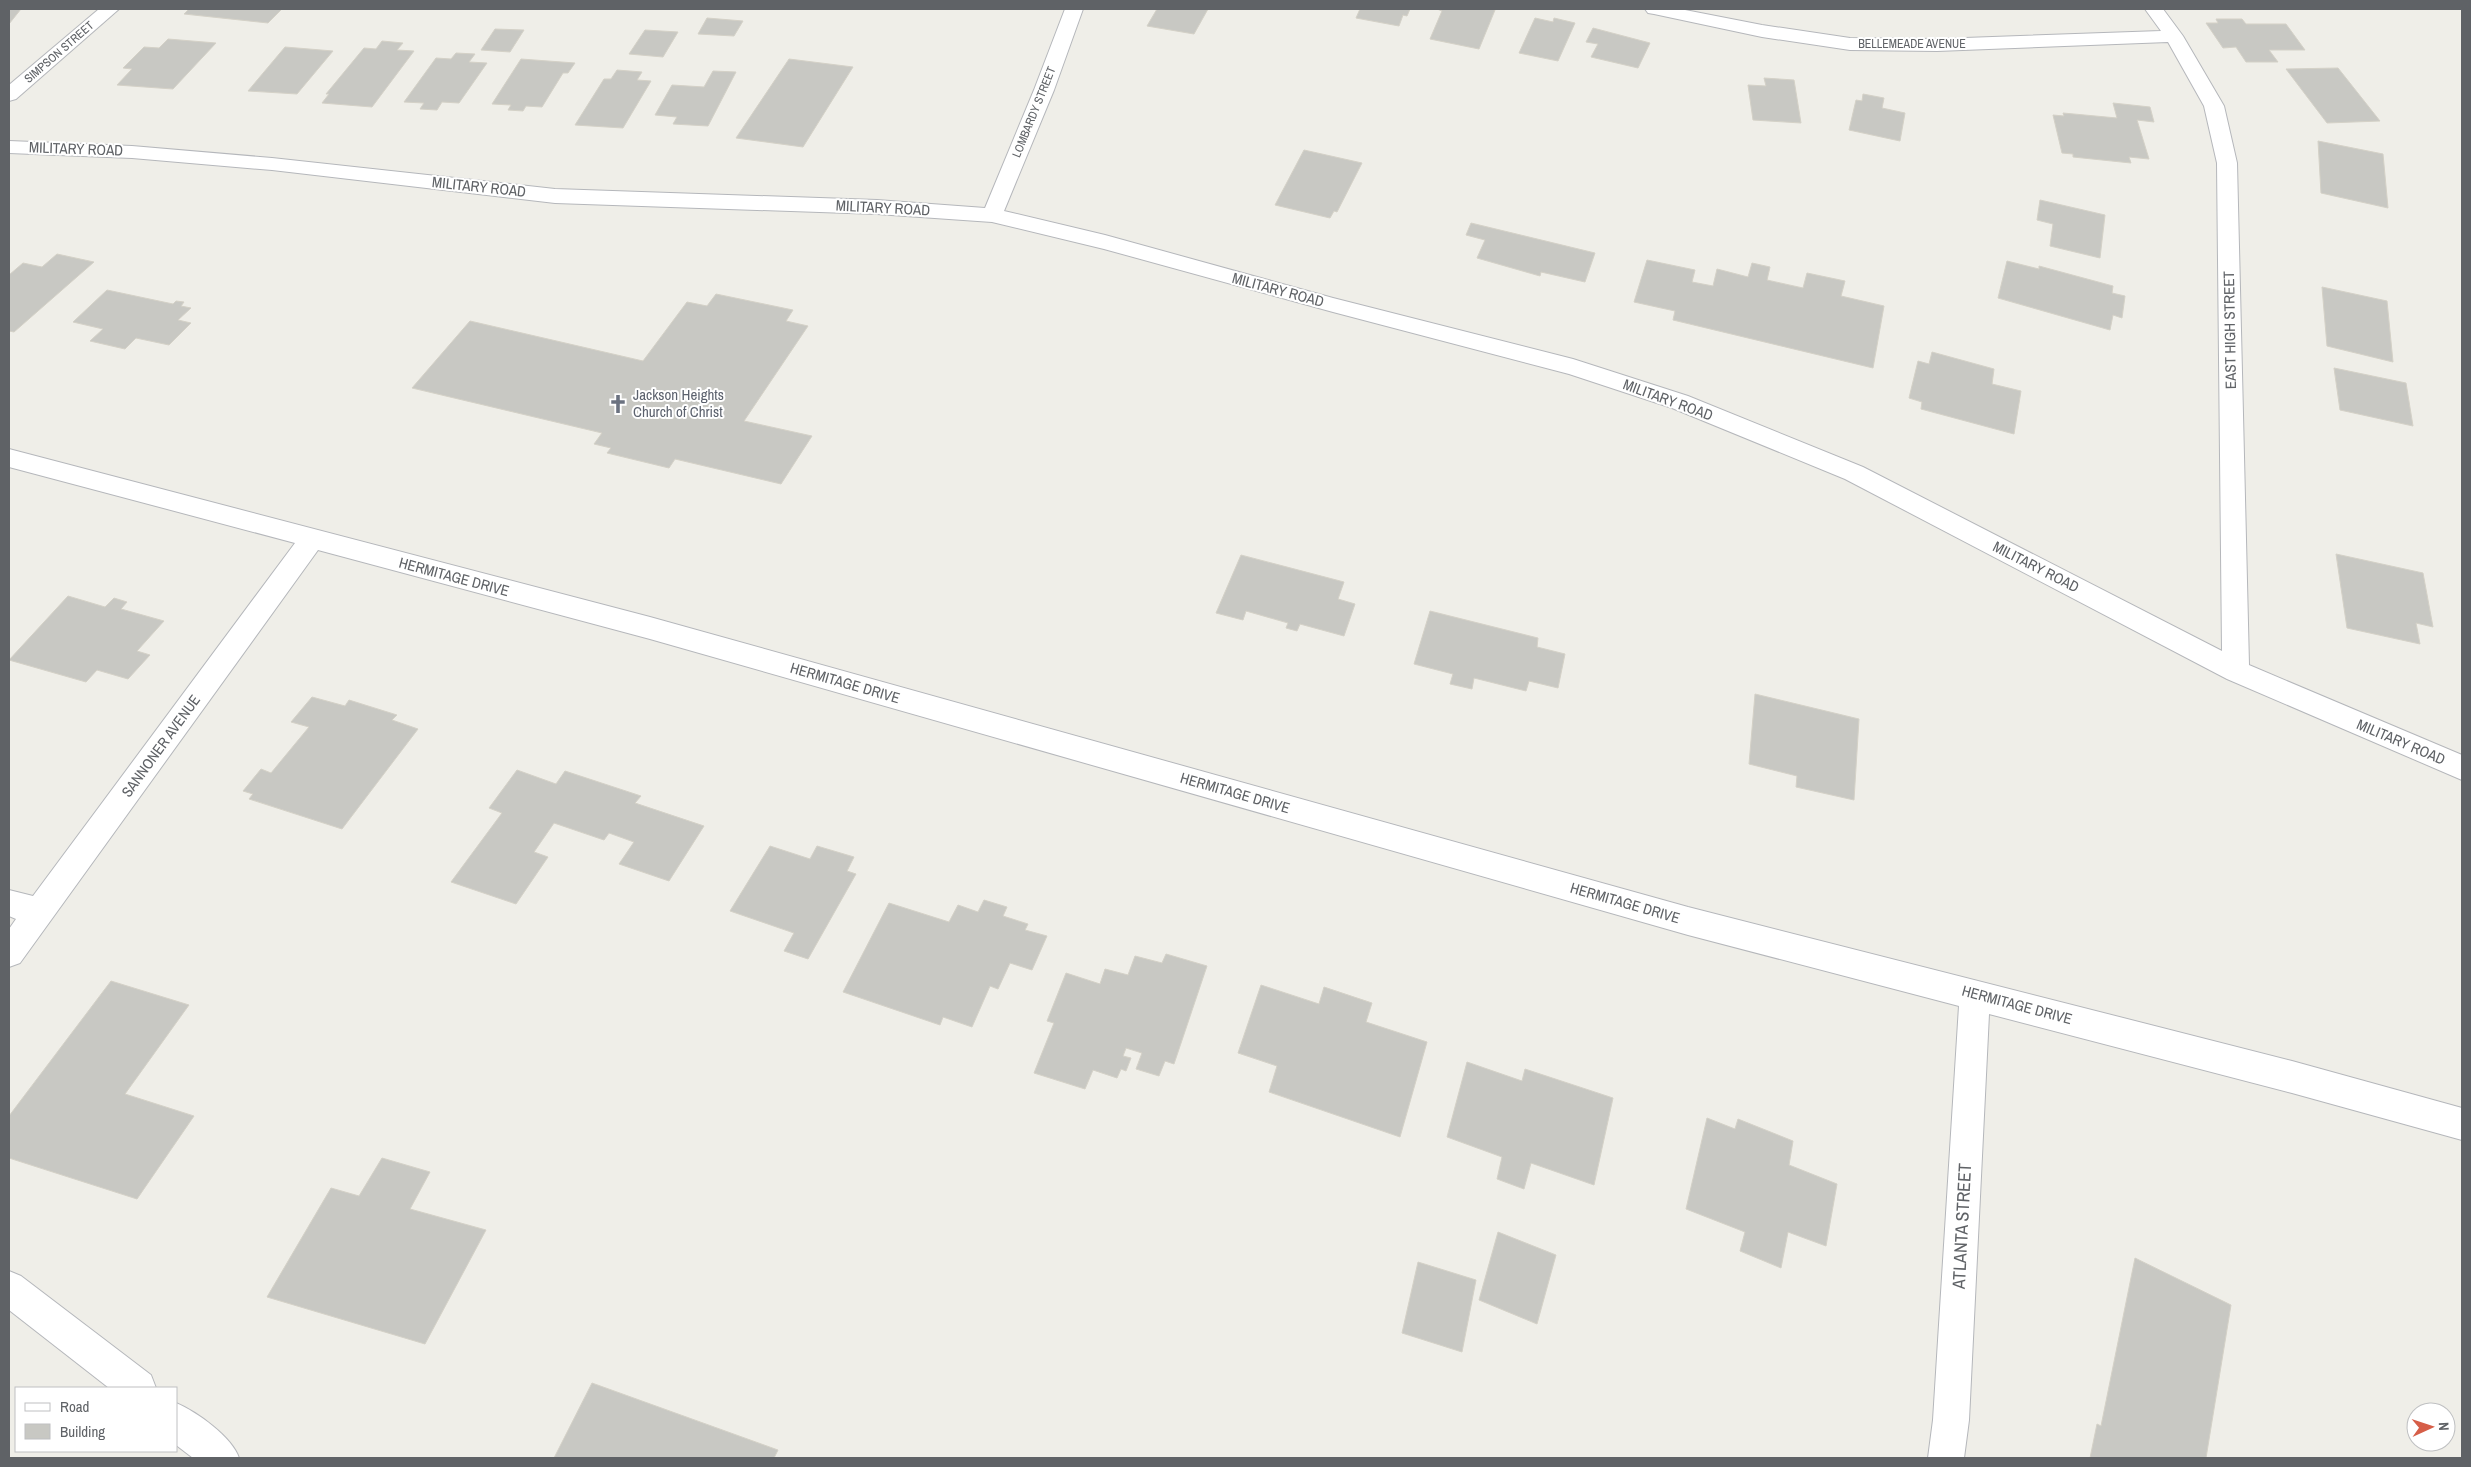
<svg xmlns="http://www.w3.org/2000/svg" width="2471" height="1467" viewBox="0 0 2471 1467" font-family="'Archivo Narrow',sans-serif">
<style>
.building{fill:#c8c8c3;stroke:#d4d1c7}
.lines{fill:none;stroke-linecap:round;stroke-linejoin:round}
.minor-casing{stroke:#b5b7bb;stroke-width:2}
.minor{fill:#fff;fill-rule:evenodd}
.labels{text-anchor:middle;stroke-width:4;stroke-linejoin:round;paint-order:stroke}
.far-street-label{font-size:12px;fill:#5f6266;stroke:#fff}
.street-label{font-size:15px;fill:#5f6266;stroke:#fff}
.worship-label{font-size:15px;fill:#5b616d;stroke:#fff;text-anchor:start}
.near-street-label{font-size:18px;fill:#5f6266;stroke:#fff}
</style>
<rect width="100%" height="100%" fill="#efeee8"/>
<g class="building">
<path d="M9,9H21L9,24Z"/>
<path d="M189,9H282L268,23L184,14Z"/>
<path d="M1157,9H1208L1194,34L1147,26Z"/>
<path d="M1360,9H1410L1407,16L1403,15L1399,26L1356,18Z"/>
<path d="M1437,9H1489L1495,10L1479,49L1430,39L1442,11Z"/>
<path d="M707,18L743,21L734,36L698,34Z"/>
<path d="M1535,18L1553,22L1554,18L1575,23L1558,61L1519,53Z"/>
<path d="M2216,19H2242L2246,24H2286L2305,50H2269L2278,62H2246L2236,47L2223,48L2206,23H2218Z"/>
<path d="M1593,28L1650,43L1638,68L1591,57L1598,44L1586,42Z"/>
<path d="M495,29L524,30L510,52L481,50Z"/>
<path d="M645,30L678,32L663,57L629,54Z"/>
<path d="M168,39L216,43L173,89L117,85L132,69L123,68L144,47L159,48Z"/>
<path d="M382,41L403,43L397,50L414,51L372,107L322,103L329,94H326L364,48L376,49Z"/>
<path d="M285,47L333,51L297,94L248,91Z"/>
<path d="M456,53L475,54L469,62L487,63L459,103L442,102L437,110L420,109L424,103L404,102L436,58L451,59Z"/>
<path d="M521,59L575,63L568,73H563L542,107L526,106L523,111L508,110L511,105L492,104Z"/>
<path d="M789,59L853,67L803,147L736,138Z"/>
<path d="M2338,68L2380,121L2327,123L2286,69Z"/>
<path d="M617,70L642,72L637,80L651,81L623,128L575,125L604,79H611Z"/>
<path d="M713,71L736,72L708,126L673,124L677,117L655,115L672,85L704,87Z"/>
<path d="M1764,78L1794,80L1801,123L1753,120L1748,85L1766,86Z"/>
<path d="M1863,94L1884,98L1882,108L1905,113L1900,141L1849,130L1856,100L1862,101Z"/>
<path d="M2113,103L2150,107L2154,122L2137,120L2149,159L2129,157L2131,163L2073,157V154L2062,153L2053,115L2064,116L2063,113L2117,118Z"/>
<path d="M2318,141L2383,154L2388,208L2321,193Z"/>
<path d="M1304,150L1362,163L1337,212L1334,211L1330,218L1275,205Z"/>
<path d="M2040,200L2105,215L2100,258L2050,246L2053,224L2037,220Z"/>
<path d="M1471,223L1595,253L1585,282L1541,272L1540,276L1477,258L1485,240L1466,235Z"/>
<path d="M57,254L94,262L14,332L9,331V275L23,263L42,267Z"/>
<path d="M1647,260L1695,270L1692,282L1713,286L1717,269L1748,277L1752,263L1770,267L1767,280L1803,288L1807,273L1845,281L1841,296L1884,306L1873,368L1673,320L1675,311L1634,302Z"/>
<path d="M2007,261L2039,269V266L2113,286L2112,293L2125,296L2122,318L2113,315L2110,330L1998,298Z"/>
<path d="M2322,287L2387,301L2393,362L2327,346Z"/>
<path d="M107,290L173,304L176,301L184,302L181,306L191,308L178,320L191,323L169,345L136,338L125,349L90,341L103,329L73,322Z"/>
<path d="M716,294L793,310L786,321L808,326L744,421L812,436L781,484L675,459L669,468L607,453L611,448L594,444L602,433L412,388L470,321L643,361L687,302L707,306Z"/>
<path d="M1932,352L1994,369L1992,384L2021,391L2014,434L1921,409L1922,402L1909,398L1918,361L1929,364Z"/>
<path d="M2334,368L2406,383L2413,426L2340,410Z"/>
<path d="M2336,554L2423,573L2433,627L2416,623L2420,644L2347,628Z"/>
<path d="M1241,555L1344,582L1338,599L1355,604L1344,636L1300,624L1297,631L1286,628L1288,623L1246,611L1243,620L1216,613Z"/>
<path d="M68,596L105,607L114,598L127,602L121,609L164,621L137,651L150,655L128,679L97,670L86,682L9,660Z"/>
<path d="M1430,611L1538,638L1537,647L1565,654L1558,688L1529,681L1526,691L1474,678L1472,689L1450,684L1453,674L1414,664Z"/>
<path d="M1755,694L1859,719L1854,800L1796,787L1797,776L1749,764Z"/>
<path d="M312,697L345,706L349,700L397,715L392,720L418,729L342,829L249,799L253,794L243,791L261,769L271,773L309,727L291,722Z"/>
<path d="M517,770L556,784L565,771L641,796L635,803L704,826L669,881L619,864L634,842L609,833L604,840L554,823L534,852L548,857L516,904L451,882L502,813L489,808Z"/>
<path d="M770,846L810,859L817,846L854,857L847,871L856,874L808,959L784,951L794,933L730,911Z"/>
<path d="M984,900L1007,907L1003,916L1028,924L1025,930L1047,936L1032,970L1010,963L998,989L990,986L972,1027L943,1017L940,1025L843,992L889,903L949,922L958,905L978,912Z"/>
<path d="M1166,954L1207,966L1174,1064L1165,1061L1159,1076L1136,1069L1142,1053L1126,1048L1123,1056L1131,1058L1126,1071L1121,1069L1117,1078L1093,1070L1085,1089L1034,1073L1054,1023L1047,1021L1066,973L1100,984L1105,969L1128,975L1135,956L1162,963Z"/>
<path d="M111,981L189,1005L125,1094L194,1116L137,1199L9,1158V1116Z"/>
<path d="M1261,985L1319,1004L1324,987L1372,1003L1366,1022L1427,1042L1400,1137L1269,1092L1277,1066L1238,1053Z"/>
<path d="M1467,1062L1522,1081L1525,1069L1613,1098L1594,1185L1531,1163L1524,1189L1497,1179L1502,1157L1447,1137Z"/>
<path d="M1707,1118L1735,1129L1738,1119L1793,1141L1789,1165L1837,1184L1826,1246L1788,1232L1781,1268L1740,1251L1745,1232L1686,1209Z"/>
<path d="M382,1158L430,1172L410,1209L486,1230L425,1344L267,1297L331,1188L359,1196Z"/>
<path d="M1498,1232L1556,1255L1537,1324L1479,1300Z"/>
<path d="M2135,1258L2231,1305L2206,1458H2090L2097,1424L2101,1426Z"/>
<path d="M1418,1262L1476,1280L1462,1352L1402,1333Z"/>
<path d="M592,1383L778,1450L774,1458H554Z"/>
</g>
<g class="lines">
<g class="minor-casing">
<g id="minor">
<path d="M99,9H119L16,99L9,101V85Z"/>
<path d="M1065,9H1083L1054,90L1004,211L1105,235L1333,298L1573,359L1688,396L1863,467L2222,651L2217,163L2204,106L2168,42L1937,51L1850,50L1762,37L1654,14L1648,13L1645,9H1680L1762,25L1850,38L1937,39L2161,31L2145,9H2163L2183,36L2224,106L2237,163L2249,665L2462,755V780L2227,679L1845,479L1672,408L1569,374L1333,312L1104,249L992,222L877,214L555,203L272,170L132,158L9,153V141L132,146L272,158L555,189L877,200L985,208L1034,90Z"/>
<path d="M9,449L650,617L1688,907L2292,1061L2462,1108V1140L2292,1093L1989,1014L1969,1420L1964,1458H1928L1933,1420L1959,1006L1688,935L650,639L318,550L20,963L9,967V929L16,919L9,916V890L33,896L295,543L9,467Z"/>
<path d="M9,1271L21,1276L151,1375L156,1388H109L9,1310Z"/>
<path d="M176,1403C197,1412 232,1437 239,1458H193L176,1445Z"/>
</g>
</g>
<use href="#minor" class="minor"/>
</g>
<defs>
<g id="church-bare" transform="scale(1.5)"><path d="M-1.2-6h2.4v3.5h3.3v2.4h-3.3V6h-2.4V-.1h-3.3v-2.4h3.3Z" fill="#6b7280" stroke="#fff" stroke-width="2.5" paint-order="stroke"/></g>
</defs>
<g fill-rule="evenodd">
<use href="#church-bare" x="618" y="404"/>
</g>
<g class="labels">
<g class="far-street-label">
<text x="1912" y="48">BELLEMEADE AVENUE</text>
<text transform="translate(59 52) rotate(-41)" y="4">SIMPSON STREET</text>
<text transform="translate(1034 112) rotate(-68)" y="4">LOMBARDY STREET</text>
</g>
<g class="street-label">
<text transform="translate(76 149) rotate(2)" y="5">MILITARY ROAD</text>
<text transform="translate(479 187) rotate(6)" y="5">MILITARY ROAD</text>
<text transform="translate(883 208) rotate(3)" y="5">MILITARY ROAD</text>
<text transform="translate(1278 290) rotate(15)" y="5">MILITARY ROAD</text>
<text transform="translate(2230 330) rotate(-91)" y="5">EAST HIGH STREET</text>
<text transform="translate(1668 400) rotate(20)" y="5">MILITARY ROAD</text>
<text transform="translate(2036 567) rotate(27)" y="5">MILITARY ROAD</text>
<text transform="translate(454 577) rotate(15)" y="5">HERMITAGE DRIVE</text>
<text transform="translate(845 683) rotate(16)" y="5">HERMITAGE DRIVE</text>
<text transform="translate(2401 742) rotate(23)" y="5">MILITARY ROAD</text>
<text transform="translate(161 746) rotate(-54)" y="5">SANNONER AVENUE</text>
<text transform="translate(1235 793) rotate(16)" y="5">HERMITAGE DRIVE</text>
<text transform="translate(1625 903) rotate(16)" y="5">HERMITAGE DRIVE</text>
<text transform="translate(2017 1005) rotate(15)" y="5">HERMITAGE DRIVE</text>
</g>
<g class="worship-label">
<text x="633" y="400">Jackson Heights<tspan x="633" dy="17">Church of Christ</tspan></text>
</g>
<g class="near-street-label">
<text transform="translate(1962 1226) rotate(-87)" y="6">ATLANTA STREET</text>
</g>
</g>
<rect width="2471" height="1467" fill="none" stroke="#5f6266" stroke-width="20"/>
<rect x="15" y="1387" width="162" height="65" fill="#ffffff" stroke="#bfc0c2"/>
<rect x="25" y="1403" width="25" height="8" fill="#ffffff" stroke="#bfc0c2"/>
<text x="60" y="1412" font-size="15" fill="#5f6266">Road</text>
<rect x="25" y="1424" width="25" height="15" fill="#c8c8c3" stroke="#bfc0c2"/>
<text x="60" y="1437" font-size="15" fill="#5f6266">Building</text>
<g transform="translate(2431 1427) rotate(87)"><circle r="24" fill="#ffffff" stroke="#bfc0c2"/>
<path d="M0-4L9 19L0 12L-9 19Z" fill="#d65e48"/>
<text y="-8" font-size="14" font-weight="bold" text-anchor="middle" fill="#5f6266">N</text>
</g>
</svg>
